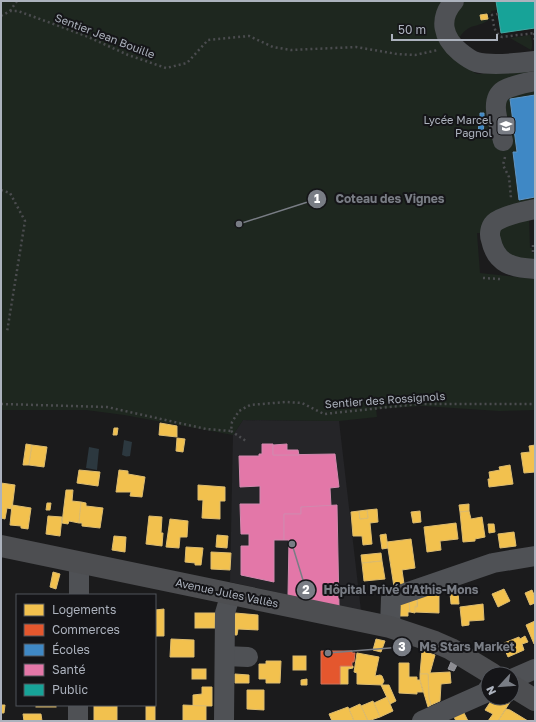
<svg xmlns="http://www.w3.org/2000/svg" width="536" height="722" viewBox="0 0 536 722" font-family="'Golos Text',sans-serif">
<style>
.built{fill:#252528}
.green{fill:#1e271f}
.water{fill:#2c383f}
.homes{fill:#f2c14e;stroke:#ddbc6f}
.shops{fill:#e4572e;stroke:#d37259}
.schools{fill:#3f88c5;stroke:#6095c3}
.health{fill:#e377a8;stroke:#d289ae}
.public{fill:#17a398;stroke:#44a8a3}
.industry{fill:#8d8d92;stroke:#96989f}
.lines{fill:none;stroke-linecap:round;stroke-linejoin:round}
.path{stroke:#4b4c4f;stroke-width:2.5;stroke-dasharray:2 3;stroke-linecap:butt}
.minor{stroke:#4f5155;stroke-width:20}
.major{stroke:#4d4e51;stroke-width:22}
.labels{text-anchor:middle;stroke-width:4;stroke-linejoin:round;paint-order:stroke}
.street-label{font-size:11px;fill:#acb2bd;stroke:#151518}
.poi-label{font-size:11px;fill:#acb2bd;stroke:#151518;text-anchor:end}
.leader{fill:none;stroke:#797d85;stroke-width:1.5}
.callout-dot{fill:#797d85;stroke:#151518;stroke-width:1.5}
.mark-label{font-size:12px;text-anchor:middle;font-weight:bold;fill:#fff}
.callout-label{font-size:12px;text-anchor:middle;font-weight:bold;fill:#797d85;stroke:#151518;stroke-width:4;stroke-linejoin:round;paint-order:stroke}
</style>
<rect width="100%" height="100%" fill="#1b1b1c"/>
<path class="built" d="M243,420L339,421L361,611L230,582L233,435Z"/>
<g class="green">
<path d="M1,1H444L470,70L477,74L535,70V95L517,152H513L520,200L535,197V203L485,233H477L480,273L535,279V410L499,411L423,406L376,409L377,417L339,421L243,420L233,435L124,415L86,410H1Z"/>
<path d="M460,1H496L497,10L491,11V13L487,14L488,17H491C480,30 471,20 459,38L451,32Z"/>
<path d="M530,35C532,38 533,47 531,50L510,38Z"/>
<path d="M529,218L530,248H532V253H535V264L510,261L495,228Z"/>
</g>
<g class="water">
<path d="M124,440L132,442L130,456C124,457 126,456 122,455Z"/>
<path d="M89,447L99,449L97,470L86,468Z"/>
</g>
<g class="homes">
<path d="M487,14L488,19L481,20L480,15Z"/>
<path d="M160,423L177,426V437L159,435Z"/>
<path d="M114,428H118L117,435H113Z"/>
<path d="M177,438L185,439L183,452L176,451Z"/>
<path d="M26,444L32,445L29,465H23Z"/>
<path d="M32,445L47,447L44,467L29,465Z"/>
<path d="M535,445V472L524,473L521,453L530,452L529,446Z"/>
<path d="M510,465L513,484L489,487L488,479H490L489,472L500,470L499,467Z"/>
<path d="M79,470L100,472L98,486L77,483Z"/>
<path d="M119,470L128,471V474L145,477L142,497L130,496L131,492H116Z"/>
<path d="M1,483L15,485L12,509L7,508L5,519L1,518Z"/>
<path d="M198,485L225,487V501H220V519L202,518L203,500H198Z"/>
<path d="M66,490H73L72,501L81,502L79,523L69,521L68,524L62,523Z"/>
<path d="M81,502L86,503V506L103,508L100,528L82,526V523H79Z"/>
<path d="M47,503H51L50,510H46Z"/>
<path d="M469,504V511L460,512L459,505Z"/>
<path d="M12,505L31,508L28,529L21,528V526L10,525Z"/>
<path d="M377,509L378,522L370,523L372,544L363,545L362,536H353L351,512L359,511L360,519L368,518L367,510Z"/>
<path d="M367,510L368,518L360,519L359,511Z"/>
<path d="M420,511L421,522L413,523L411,512Z"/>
<path d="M469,511L471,519L482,517L485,537L475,539V541L463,542L460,512Z"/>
<path d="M48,516L62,517L60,536L46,534Z"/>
<path d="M149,516L162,517L161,533H163L162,546L146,544Z"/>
<path d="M170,519L188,521L187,537H180L179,548L166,547Z"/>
<path d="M456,523L458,539L440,541L441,550L427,552L424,527Z"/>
<path d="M488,524H494L495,532L489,533Z"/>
<path d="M514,532L516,546L500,548L498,534Z"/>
<path d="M386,534L388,548L382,549L380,535Z"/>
<path d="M217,535L228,536L227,548L216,547Z"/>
<path d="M114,536L126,537L125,552L112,550Z"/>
<path d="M411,539L415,568L402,570L404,584L394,587L387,542Z"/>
<path d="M186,547L203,548L201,565H195V563L185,562Z"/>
<path d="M211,552L231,553L230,570L211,569Z"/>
<path d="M381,553L382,561L362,563L361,555Z"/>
<path d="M382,561L385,579L364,581L362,563Z"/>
<path d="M53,572L60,574L56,589L50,587Z"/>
<path d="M504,589L510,601L498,607L492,594Z"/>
<path d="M532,590L535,597V603L530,605L525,593Z"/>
<path d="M458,592L459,604H451L450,593Z"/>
<path d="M418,595H439V613L414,612L415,606L417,607Z"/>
<path d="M397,600H409L410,612H408V616H397Z"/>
<path d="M409,600H417V607L415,606V613L410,612Z"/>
<path d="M483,604L484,620L469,621V625L462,626L460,607Z"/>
<path d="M164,609V636H155V610Z"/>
<rect x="195" y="613" width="20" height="15"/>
<path d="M235,613L258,615V630L238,629L237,635H235Z"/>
<path d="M535,621V644H534L526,625Z"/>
<path d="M525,636L528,642L522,644L524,650L508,657L505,650L502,651L499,645L519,637L520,639Z"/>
<path d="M171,639L194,640V657H170Z"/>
<path d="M376,639L385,641L381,652L373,650Z"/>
<path d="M422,651L435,655L430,673L450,672L451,683L441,684L440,701L431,705L429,698L428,674H420Z"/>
<path d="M357,653L379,657L375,676L380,675L382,676L384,681L382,685L357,684V673L354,672Z"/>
<rect x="293" y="656" width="13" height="14"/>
<path d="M266,661H281L280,683H266V679H259V664H266Z"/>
<path d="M399,663H409V677H417V680H420L423,692H417V694L399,693Z"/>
<path d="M340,666H353V668L348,669V684H340Z"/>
<rect x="192" y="669" width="14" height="10"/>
<path d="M235,674L249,675V683H235Z"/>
<path d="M420,674H428L429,698L431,705L428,707L420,680Z"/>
<path d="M307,679V685H301V680Z"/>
<path d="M381,685H389L396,701L390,704Z"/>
<path d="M202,687H212V706H193V695L202,694Z"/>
<path d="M247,690H264V710L247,709Z"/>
<path d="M387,697L393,711L380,717L374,703Z"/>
<path d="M493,698L504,704L506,700L510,702L498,721H488L493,714L485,710Z"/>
<path d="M373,701L380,717L368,721L361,706Z"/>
<path d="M360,704L361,706L368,721H354L349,709Z"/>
<path d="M1,705H5L4,713H1Z"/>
<rect x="36" y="705" width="20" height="2"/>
<rect x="146" y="705" width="9" height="16"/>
<path d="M183,705L206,706V721H183Z"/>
<rect x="94" y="706" width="23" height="15"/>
<path d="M348,707L354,721H332L329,714Z"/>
<path d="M462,709L468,721H456L452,713Z"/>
<path d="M506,709L510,710L528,721H498Z"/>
<path d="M23,714H41L42,721H24Z"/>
</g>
<path class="shops" d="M321,651H352V653H355L354,662H352V666H340V684H321Z"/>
<g class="schools">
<path d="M535,95V197L519,200L513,152H517L510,99Z"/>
<path d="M480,113H484V121L480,120Z"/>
<path d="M479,122H484L483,135H478Z"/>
</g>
<g class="health">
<path d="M262,444H273V455L335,454L339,487L330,488L331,506L301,507V514H284V540H274V582L241,575V546H249V534H241L240,504H260V486L240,487L239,456H259V454H262Z"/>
<path d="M287,444V450H298L299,455H273V445Z"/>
<path d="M337,505L339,607L288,595L289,540H284V514H301V507Z"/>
</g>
<path class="public" d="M496,1H535V28L501,33Z"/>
<path class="industry" d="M451,662L457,665L454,671L448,669Z"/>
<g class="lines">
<g class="path">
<path d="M10,11L17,1"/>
<path d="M498,14L492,15C494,24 493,32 502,37L535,33"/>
<path d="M1,16L10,11H18L86,36L128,55L166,68L187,63L208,40L249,36L273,47L291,50L356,47L397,54L415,55L438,50"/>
<path d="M534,33L535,42"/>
<path d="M505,157L503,165L509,177L511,198"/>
<path d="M1,190L10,193L25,221L7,332"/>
<path d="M533,245V252"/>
<path d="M483,278L500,279"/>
<path d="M1,404L107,407L206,429L231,431L232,422L239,411L250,405L286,402L302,403L324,414L418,404H535"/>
<path d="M231,431L246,441"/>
</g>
<g class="minor">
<path d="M454,1C438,19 443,38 460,52C465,56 470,60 476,62C491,66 519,63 535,61"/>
<path d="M503,141C500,126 488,100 504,90C513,85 525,83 535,81"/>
<path d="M535,209C525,211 502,216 494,223C490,227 489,235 491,240C496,264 513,268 535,269"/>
<path d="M79,595V562"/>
<path d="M390,627L391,598L493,563L535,556"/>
<path d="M225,656L248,657"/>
<path d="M512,679L535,669"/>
<path d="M78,721V705"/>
<path d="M224,721L225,613L231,593"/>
<path d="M422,721L485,693L488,689"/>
</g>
<g class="major">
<path d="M1,546L390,627L435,642L451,649L492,674"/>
<path d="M512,686L535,700"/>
</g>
</g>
<defs>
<g id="school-square" transform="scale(1)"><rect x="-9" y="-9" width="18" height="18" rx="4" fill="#797d85" stroke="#151518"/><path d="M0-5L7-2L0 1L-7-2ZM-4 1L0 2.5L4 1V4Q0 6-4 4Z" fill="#fff"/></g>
</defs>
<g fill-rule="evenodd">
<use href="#school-square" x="506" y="126"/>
</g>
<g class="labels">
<g class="street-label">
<text transform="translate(105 36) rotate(21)" y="4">Sentier Jean Bouille</text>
<text transform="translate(385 400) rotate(-4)" y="4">Sentier des Rossignols</text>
<text transform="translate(227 593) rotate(12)" y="4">Avenue Jules Vallès</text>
</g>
<g class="poi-label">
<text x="492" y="124">Lycée Marcel<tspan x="492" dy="13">Pagnol</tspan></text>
</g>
</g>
<path class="leader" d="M239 224L317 199M292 544L306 590M328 653L402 647"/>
<g class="callout-dot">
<circle cx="239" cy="224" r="4"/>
<circle cx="292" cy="544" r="4"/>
<circle cx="328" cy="653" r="4"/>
<circle cx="317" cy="199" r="10"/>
<circle cx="306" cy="590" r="10"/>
<circle cx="402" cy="647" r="10"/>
</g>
<g class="mark-label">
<text x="317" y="203">1</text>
<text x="306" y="594">2</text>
<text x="402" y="651">3</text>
</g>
<g class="callout-label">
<text x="390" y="203">Coteau des Vignes</text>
<text x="401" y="594">Hôpital Privé d'Athis-Mons</text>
<text x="467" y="651">Ms Stars Market</text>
</g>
<rect width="536" height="722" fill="none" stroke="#acb2bd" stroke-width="4"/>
<rect x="16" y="594" width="140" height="112" fill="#151518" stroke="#51545a"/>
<rect x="24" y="604" width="20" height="12" fill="#f2c14e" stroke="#51545a"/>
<text x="52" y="614" font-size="12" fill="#acb2bd">Logements</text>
<rect x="24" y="624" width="20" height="12" fill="#e4572e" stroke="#51545a"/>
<text x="52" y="634" font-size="12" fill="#acb2bd">Commerces</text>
<rect x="24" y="644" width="20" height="12" fill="#3f88c5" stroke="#51545a"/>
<text x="52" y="654" font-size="12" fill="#acb2bd">Écoles</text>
<rect x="24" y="664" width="20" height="12" fill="#e377a8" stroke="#51545a"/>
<text x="52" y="674" font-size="12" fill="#acb2bd">Santé</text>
<rect x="24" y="684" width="20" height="12" fill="#17a398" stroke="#51545a"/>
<text x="52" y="694" font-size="12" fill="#acb2bd">Public</text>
<g transform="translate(500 686) rotate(244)"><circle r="19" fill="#151518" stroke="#51545a"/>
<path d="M0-3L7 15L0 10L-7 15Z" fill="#797d85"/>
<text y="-6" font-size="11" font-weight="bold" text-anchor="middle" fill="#acb2bd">N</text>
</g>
<path d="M392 34v6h105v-6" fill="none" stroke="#acb2bd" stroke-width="2"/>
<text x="398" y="34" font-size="12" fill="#acb2bd" stroke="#151518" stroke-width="3" paint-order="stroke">50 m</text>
</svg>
